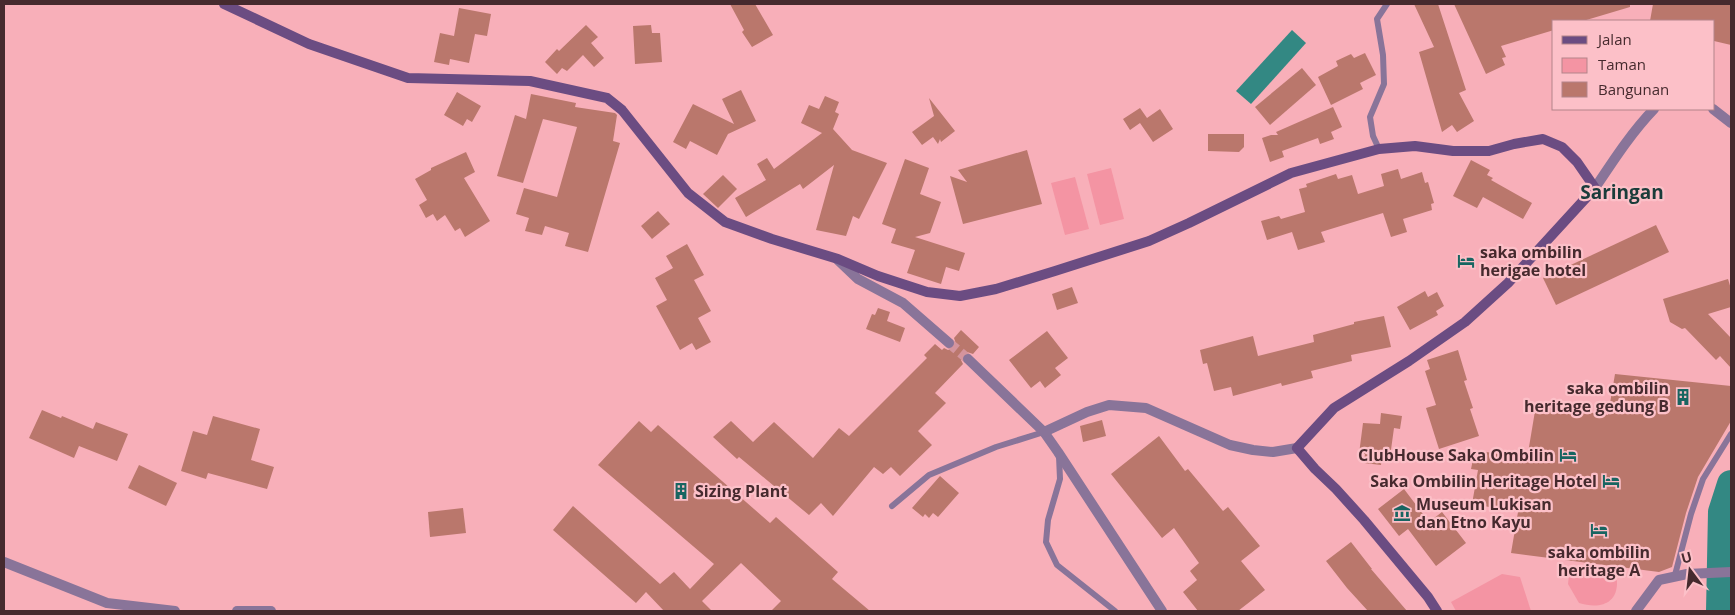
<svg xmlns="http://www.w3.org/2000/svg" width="1735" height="615" viewBox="0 0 1735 615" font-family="'Open Sans',sans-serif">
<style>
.green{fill:#f494a3}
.water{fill:#338883}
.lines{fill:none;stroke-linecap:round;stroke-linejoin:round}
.river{stroke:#338883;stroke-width:28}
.building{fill:#ba776c}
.minor-tunnel{stroke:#d4949d;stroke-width:10;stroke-dasharray:10 5;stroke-linecap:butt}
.service{stroke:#897499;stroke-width:6}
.minor{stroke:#897499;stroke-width:10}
.tertiary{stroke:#897499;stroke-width:10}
.secondary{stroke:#6b4c82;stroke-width:10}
.labels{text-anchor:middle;stroke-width:4.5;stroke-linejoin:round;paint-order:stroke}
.poi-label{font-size:16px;font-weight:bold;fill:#462a2e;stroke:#fcc0c8;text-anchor:start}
.quarter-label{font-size:19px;font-weight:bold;fill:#1a3c3a;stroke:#fcc0c8}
</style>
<rect width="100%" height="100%" fill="#f8afb9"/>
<g class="green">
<path d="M1111,168L1124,219L1100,225L1087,174Z"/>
<path d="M1075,177L1089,229L1065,235L1051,183Z"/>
<path d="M1578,570L1615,578L1617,581C1618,605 1598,609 1579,603L1568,584L1569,575L1573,571Z"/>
<path d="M1502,574L1520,577L1531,611H1456L1451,602Z"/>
</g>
<path class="water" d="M1292,30L1306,43L1251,104L1236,91Z"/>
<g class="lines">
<path class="river" d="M1720,611L1722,512L1731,484"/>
</g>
<g class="building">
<path d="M730,4H755L773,35L752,47L742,32L744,30Z"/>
<path d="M1414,4H1438L1466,90L1459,93L1474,121L1457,132L1452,125L1442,132L1419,52L1434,47Z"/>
<path d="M1454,4H1630V7L1583,21H1554V30L1501,46L1506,57L1502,58L1505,65L1486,74Z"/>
<path d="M1653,4H1731V45L1714,41V21H1650Z"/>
<path d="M459,8L491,14L487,36L475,34L469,63L450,59L449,65L434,62L440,33L454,36Z"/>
<path d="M586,25L598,37L591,43L604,58L594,67L583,55L567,71L562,68L557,74L545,62L557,49L559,51Z"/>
<path d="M651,25L652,33H660L662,62L635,64L633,26Z"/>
<path d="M1365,53L1376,75L1360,83L1363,89L1331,105L1318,77L1338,66L1336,61L1351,54L1354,58Z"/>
<path d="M1302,68L1316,85L1270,125L1255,107Z"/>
<path d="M741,90L756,121L728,134L717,155L690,141L686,149L673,142L693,104L734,124L722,99Z"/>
<path d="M457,92L481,106L472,122L467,119L463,126L444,115Z"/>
<path d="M531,94L576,103L575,107L615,113L617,115L613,141L620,143L588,252L565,246L569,233L545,226L542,235L525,231L529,218L516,214L524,188L557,197L577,127L543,119L523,183L497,176L515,115L526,119Z"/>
<path d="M825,96L839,102L835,112L839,114L833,129L852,150L887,163L859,219L853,216L846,236L816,230L834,165L803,189L800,184L746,217L735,198L766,180L757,164L767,158L774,169L822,133L801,123L809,105L819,109Z"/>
<path d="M929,98L955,131L941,142L940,139L938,144L933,137L922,145L912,132L934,116Z"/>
<path d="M1333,107L1342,127L1331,132L1334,139L1320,144L1318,138L1282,151L1284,157L1270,162L1262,138L1271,135H1278L1276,132Z"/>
<path d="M1140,108L1147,118L1160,109L1173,129L1153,142L1140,123L1130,130L1123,119Z"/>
<path d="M1208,134H1244V147L1239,152L1208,151Z"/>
<path d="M1027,150L1042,204L963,224L950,176L967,182L958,170Z"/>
<path d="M466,152L475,172L464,178L490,221L465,237L460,228L455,231L445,215L437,221L433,214L426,218L419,205L427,200L415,179L431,170V168Z"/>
<path d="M905,159L929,168L920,194L941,202L930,233L915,237L965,253L959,271L946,267L941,284L907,273L915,250L891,243L896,229L882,224Z"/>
<path d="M1471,160L1490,170L1487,175L1493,178L1491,180L1532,203L1523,219L1483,197L1477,208L1453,196Z"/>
<path d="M1398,169L1401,179L1422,172L1425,183L1428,182L1434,203L1431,204L1432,210L1403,219L1407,232L1391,237L1383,213L1321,232L1325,242L1298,250L1292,232L1267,240L1261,221L1279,216L1281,219L1305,212L1299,189L1307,187L1306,184L1336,174L1338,179L1352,175L1358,194L1384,186L1381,174Z"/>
<path d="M723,175L737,189L718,208L703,194Z"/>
<path d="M658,211L670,224L652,239L641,226Z"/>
<path d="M1656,225L1669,252L1556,305L1543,278Z"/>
<path d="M687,244L704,275L694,280L711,311L698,318L711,342L696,350L692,343L680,350L656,306L667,300L655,278L673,268L666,256Z"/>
<path d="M1728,279L1731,289V307L1708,314L1731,338V368L1720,356L1716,360L1685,328L1682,329L1670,322L1663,299Z"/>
<path d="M1072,287L1078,303L1057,310L1052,294Z"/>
<path d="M1425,291L1428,297L1437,292L1444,306L1436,311L1438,315L1410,330L1397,307Z"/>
<path d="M878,308L890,312L887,321L905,328L900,342L866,329L872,314L875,315Z"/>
<path d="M1384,316L1391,347L1351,355L1352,361L1311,371L1313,378L1282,386L1281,383L1233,396L1231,387L1214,391L1207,363L1203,364L1200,350L1253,336L1258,356L1314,342L1313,335L1354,324V322Z"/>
<path d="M961,330L979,347L973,354L967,352L963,355L961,360L963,364L935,393L946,403L918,431L932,445L900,476L891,467L883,474L874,467L833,516L821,503L809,515L739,457L737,459L713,437L731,421L753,442L774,422L813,458L839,428L849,436L927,358L924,355L935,344L942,350L944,348L948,350L954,348L956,344L954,338Z"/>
<path d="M1047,331L1068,358L1055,368L1061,375L1045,388L1040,381L1031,388L1009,360Z"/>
<path d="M1458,350L1467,380L1464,381L1473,408L1470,409L1479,436L1439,449L1426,408L1436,405L1425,371L1430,369L1427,360Z"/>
<path d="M1615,374L1731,386V421L1698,477L1686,513L1672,567L1659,572L1511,553L1518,512L1472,504L1478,470L1471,469L1475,450L1527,459L1536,405L1608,415Z"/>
<path d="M42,410L61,418L62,416L93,429L96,422L128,434L117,461L79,446L74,458L29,438Z"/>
<path d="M1381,413L1402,416L1400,429L1394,428L1390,457L1382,456L1381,465L1364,463L1365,454H1359L1363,423L1380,424Z"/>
<path d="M213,416L260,429L251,460L274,467L267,489L208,473L206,479L181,471L193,431L207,435Z"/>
<path d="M1102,420L1106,436L1083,442L1080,426Z"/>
<path d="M639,421L651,432L658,425L770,523L776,517L838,572L832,579L870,611H771L781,601L741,563L702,601L712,611H664L646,592L636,603L553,530L573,506L660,584L674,572L690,589L714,564L598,465Z"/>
<path d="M1159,436L1185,471L1188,469L1223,511L1228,507L1260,546L1241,561L1265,590L1238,611H1198L1183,592L1197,580L1190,571L1199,563L1174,528L1162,538L1111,474Z"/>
<path d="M139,465L177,483L166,506L128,488Z"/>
<path d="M940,476L959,493L938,517L933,513L929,518L925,514L923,517L912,508Z"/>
<path d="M1404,489L1429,522L1442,512L1466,543L1436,566L1408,529L1399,536L1378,509Z"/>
<path d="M463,508L466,533L430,537L428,512Z"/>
<path d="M1351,542L1372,569H1371L1407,611H1368L1347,588L1326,561Z"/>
</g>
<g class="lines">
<path class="minor-tunnel" d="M949,343L968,359"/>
<g class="service">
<path d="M1379,149L1373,136L1370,117L1384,84L1383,55L1377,19L1387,4"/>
<path d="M1059,456L1060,479L1048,520L1046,542L1057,565L1115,611"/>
<path d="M892,506L929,475L996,447L1044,432"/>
<path d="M1675,575L1691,514L1703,479L1731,434"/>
</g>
<g class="minor">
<path d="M1713,109L1731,123"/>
<path d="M1595,188C1613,161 1631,133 1654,109"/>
<path d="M838,260L858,279L903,303L949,343"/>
<path d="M968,359L1044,432L1058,452L1162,611"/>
<path d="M1044,432L1087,412L1109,405L1146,408L1230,445L1253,450L1273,452L1297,448"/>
<path d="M1636,611L1659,580L1687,574L1731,572"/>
</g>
<g class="tertiary">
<path d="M4,562L107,603L175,611"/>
<path d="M237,611H271"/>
</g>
<path class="secondary" d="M224,4L309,44L408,78L530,81L607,98L622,110L688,193L725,222L772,239L838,259L878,276L927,292L960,296L996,289L1055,271L1149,241L1189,223L1291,173L1379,149L1415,146L1453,151H1489L1514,144L1543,139L1562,147L1577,162L1595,188L1508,283L1465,322L1409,361L1334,408L1297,448L1315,469L1336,489L1364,520L1428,597L1437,611"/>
</g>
<defs>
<g id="hotel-bare" transform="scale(1.35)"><path d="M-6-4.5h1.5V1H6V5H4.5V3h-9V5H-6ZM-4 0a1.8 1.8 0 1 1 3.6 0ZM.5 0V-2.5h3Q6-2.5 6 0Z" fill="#186561" stroke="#fcc0c8" stroke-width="2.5" paint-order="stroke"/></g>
<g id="building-bare" transform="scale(1.35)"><path d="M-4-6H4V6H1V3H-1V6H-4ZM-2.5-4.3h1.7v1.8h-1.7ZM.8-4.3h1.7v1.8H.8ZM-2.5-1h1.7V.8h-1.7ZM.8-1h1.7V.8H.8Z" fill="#186561" stroke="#fcc0c8" stroke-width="2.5" paint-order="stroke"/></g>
<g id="museum-bare" transform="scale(1.35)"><path d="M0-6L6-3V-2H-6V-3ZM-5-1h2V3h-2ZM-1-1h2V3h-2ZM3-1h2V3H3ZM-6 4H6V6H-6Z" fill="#186561" stroke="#fcc0c8" stroke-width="2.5" paint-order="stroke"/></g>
</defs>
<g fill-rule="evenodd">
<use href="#hotel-bare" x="1466" y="261"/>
<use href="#building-bare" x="1683" y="397"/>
<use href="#hotel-bare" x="1568" y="455"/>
<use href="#hotel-bare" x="1611" y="481"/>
<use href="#building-bare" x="681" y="491"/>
<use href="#museum-bare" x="1402" y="513"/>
<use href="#hotel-bare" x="1599" y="530"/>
</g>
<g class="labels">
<g class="poi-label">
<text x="1480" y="258">saka ombilin<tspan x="1480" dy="18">herigae hotel</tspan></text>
<text x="1669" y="394" text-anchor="end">saka ombilin<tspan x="1669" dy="18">heritage gedung B</tspan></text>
<text x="1554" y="461" text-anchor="end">ClubHouse Saka Ombilin</text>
<text x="1597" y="487" text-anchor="end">Saka Ombilin Heritage Hotel</text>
<text x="695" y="497">Sizing Plant</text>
<text x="1416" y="510">Museum Lukisan<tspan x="1416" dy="18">dan Etno Kayu</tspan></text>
<text x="1599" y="558" text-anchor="middle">saka ombilin<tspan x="1599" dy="18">heritage A</tspan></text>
</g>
<g class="quarter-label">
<text x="1622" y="199">Saringan</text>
</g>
</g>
<rect width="1735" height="615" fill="none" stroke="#462a2e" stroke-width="10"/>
<rect x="1552" y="20" width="162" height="90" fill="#fcc0c8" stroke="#b3848a"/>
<rect x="1562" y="36" width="25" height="8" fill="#6b4c82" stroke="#b3848a"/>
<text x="1598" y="45" font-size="15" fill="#462a2e">Jalan</text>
<rect x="1562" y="58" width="25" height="15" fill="#f494a3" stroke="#b3848a"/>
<text x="1598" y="70" font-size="15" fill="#462a2e">Taman</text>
<rect x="1562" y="82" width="25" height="15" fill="#ba776c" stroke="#b3848a"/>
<text x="1598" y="95" font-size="15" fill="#462a2e">Bangunan</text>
<g transform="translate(1690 570) rotate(345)" stroke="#fcc0c8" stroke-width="4" paint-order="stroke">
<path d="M0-4L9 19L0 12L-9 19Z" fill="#462a2e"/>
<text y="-8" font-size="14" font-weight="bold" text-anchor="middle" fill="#462a2e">U</text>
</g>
</svg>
